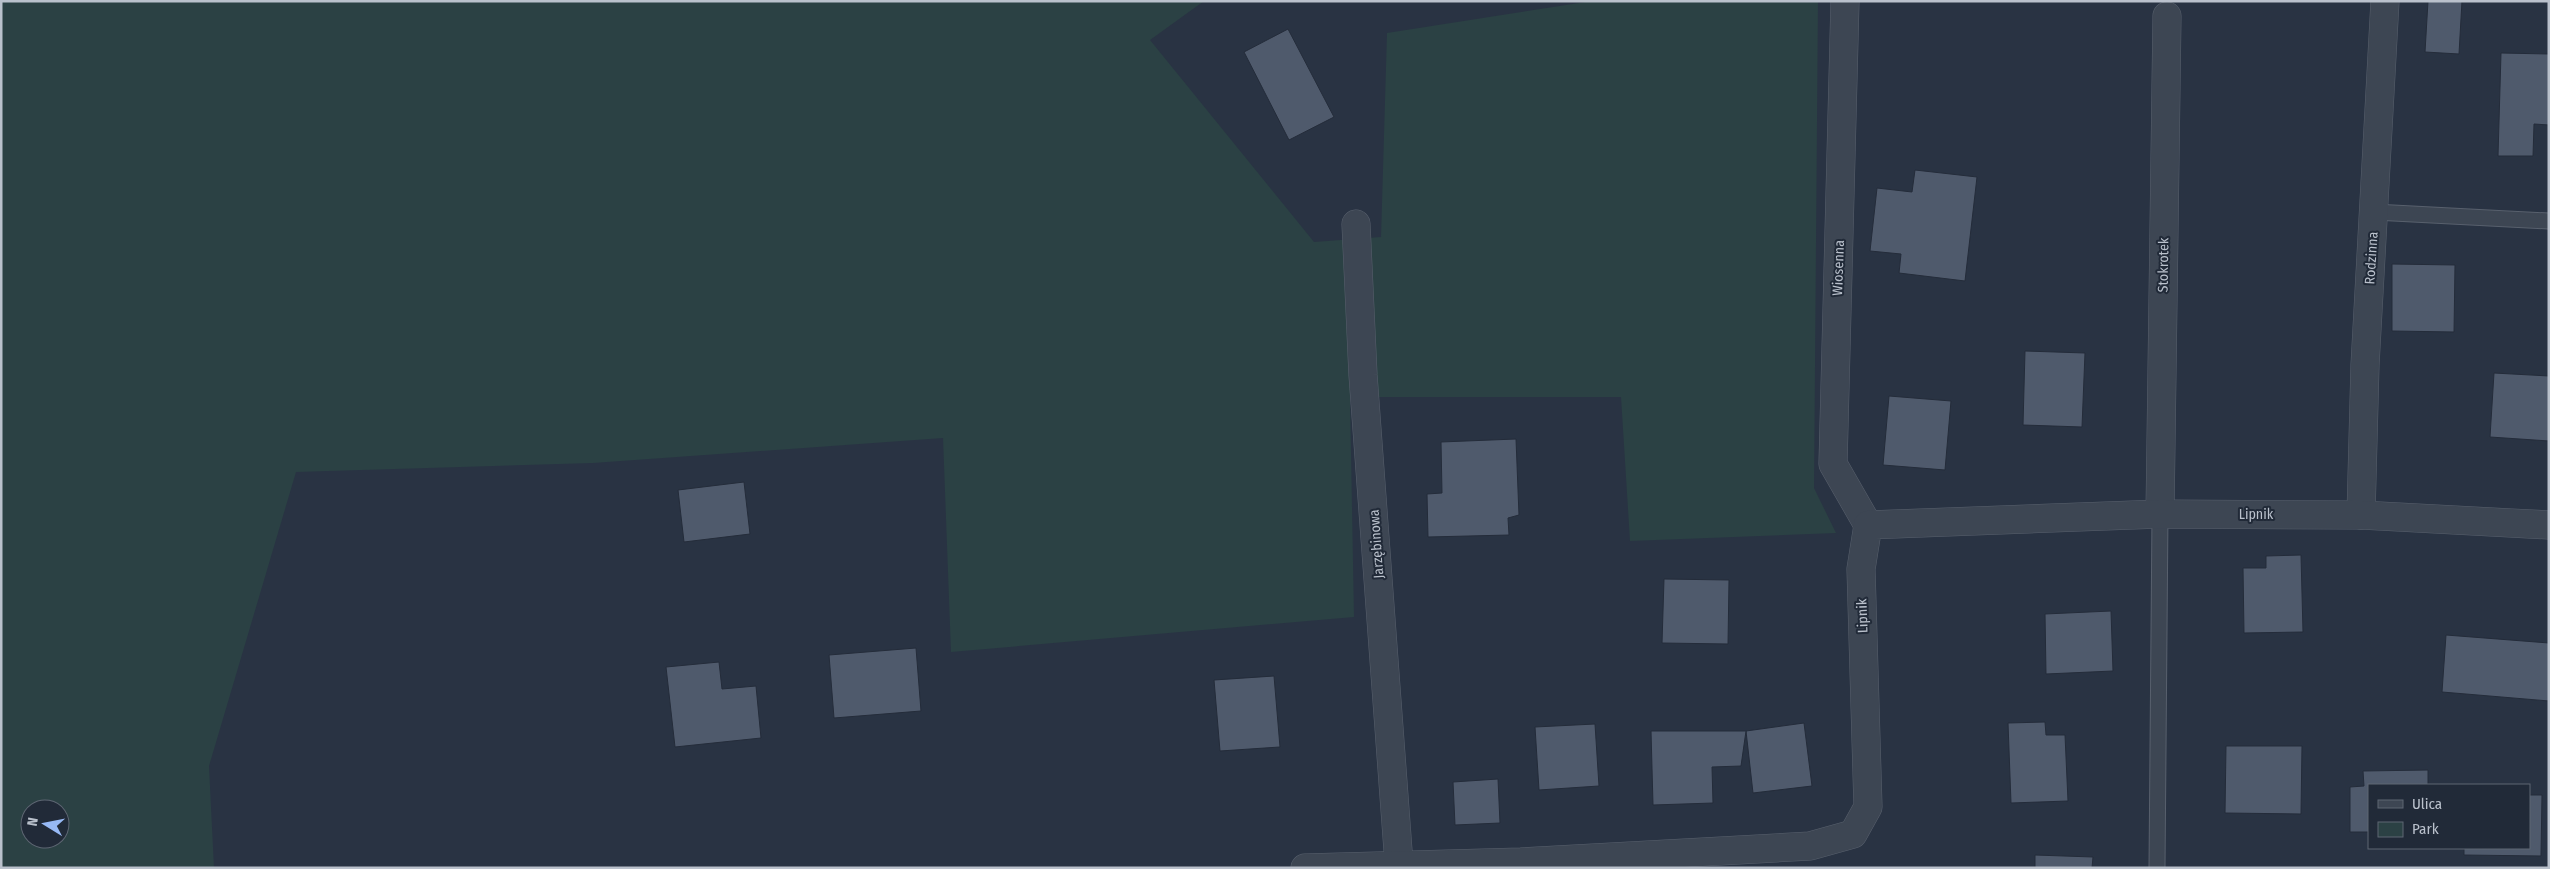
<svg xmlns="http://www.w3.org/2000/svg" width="2550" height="869" viewBox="0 0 2550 869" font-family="'Fira Sans Condensed',sans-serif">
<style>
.green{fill:#2b4144;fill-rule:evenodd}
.building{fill:#4f5a6c;stroke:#242c3a}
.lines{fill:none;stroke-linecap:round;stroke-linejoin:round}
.service-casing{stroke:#58606d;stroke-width:17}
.minor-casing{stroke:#58606d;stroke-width:29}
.service{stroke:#3d4653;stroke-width:15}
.minor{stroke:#3d4653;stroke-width:28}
.labels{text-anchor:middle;stroke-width:4;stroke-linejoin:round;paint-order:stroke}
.street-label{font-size:14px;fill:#bac1cc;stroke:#212a38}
</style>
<rect width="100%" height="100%" fill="#293343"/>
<path class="green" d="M1,1H1204L1150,40L1314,242L1381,237L1387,33L1592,1H1818L1814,488L1836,533L1630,541L1621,397H1350L1354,617L951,652L943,438L593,463L296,472L209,766L214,868H1ZM30,809H60V839H30Z"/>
<g class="building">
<path d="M2428,1H2462L2459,54L2425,52Z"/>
<path d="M1288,29L1334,117L1289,140L1244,52Z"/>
<path d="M2501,53L2549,54V125L2534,124L2533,156H2498Z"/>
<path d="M1915,170L1977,177L1965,281L1899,273L1901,254L1870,251L1877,188L1912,192Z"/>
<path d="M2392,264L2455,265L2454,332L2392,331Z"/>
<path d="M2025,351L2085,353L2082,427L2023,425Z"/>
<path d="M2494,373L2549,376V441L2490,437Z"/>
<path d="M1889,396L1951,401L1945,470L1883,465Z"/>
<path d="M1516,439L1519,515L1508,518L1509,535L1428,537L1427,494L1442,493L1441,442Z"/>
<path d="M744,482L750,534L684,542L678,490Z"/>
<path d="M2301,555L2303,632L2244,633L2243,568H2266V556Z"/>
<path d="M1664,579L1729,580L1728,644L1662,643Z"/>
<path d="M2111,611L2113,671L2046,674L2045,614Z"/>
<path d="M2446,635L2549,643V701L2442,692Z"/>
<path d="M916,648L921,711L834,718L829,655Z"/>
<path d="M719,662L722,689L756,686L761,738L675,747L666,667Z"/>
<path d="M1274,676L1280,747L1220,751L1214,680Z"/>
<path d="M2045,722L2046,735H2065L2068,801L2011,803L2008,723Z"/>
<path d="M1804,723L1812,786L1753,793L1746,731Z"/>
<path d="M1595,724L1599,786L1539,790L1535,727Z"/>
<path d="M1651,731H1746L1741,766L1712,767L1713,803L1653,805Z"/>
<path d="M2226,746H2302L2301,814L2225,813Z"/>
<path d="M2428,770V785H2369V832H2350V787L2364,786L2363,771Z"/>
<path d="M1498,779L1500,823L1455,825L1453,782Z"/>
<path d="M2529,795H2542L2541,856L2464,855V848H2529Z"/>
<path d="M2035,855L2093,857L2092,868H2035Z"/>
</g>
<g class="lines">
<g class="service-casing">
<g id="service">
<path d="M2374,212L2549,221"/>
<path d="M2157,868L2160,514"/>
</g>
</g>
<g class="minor-casing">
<g id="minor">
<path d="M1845,1L1833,464L1868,525"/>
<path d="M1356,224L1363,375L1399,864"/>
<path d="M2160,514L2167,16"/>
<path d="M2361,515L2365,365L2385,1"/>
<path d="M1305,868L1521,862L1810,846L1853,834L1868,807L1861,569L1868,525L2160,514L2361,515L2549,525"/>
</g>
</g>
<use href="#service" class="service"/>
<use href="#minor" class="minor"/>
</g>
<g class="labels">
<g class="street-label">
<text transform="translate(2371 258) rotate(-86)" y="5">Rodzinna</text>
<text transform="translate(2163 265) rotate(-89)" y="5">Stokrotek</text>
<text transform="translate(1838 268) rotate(-88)" y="5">Wiosenna</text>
<text x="2256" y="519">Lipnik</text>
<text transform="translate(1376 544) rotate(-94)" y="5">Jarzębinowa</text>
<text transform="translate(1862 616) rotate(-92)" y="5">Lipnik</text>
</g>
</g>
<rect width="2550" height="869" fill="none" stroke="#bac1cc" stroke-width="5"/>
<rect x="2368" y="784" width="162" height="65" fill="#212a38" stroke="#5e6673"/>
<rect x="2378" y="800" width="25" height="8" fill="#3d4653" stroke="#5e6673"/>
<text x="2412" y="809" font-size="15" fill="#bac1cc">Ulica</text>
<rect x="2378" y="822" width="25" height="15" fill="#2b4144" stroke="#5e6673"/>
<text x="2412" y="834" font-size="15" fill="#bac1cc">Park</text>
<g transform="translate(45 824) rotate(280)"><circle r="24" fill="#212a38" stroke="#5e6673"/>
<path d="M0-4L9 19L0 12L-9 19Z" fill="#97b9f5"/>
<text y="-8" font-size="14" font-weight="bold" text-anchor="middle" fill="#bac1cc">N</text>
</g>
</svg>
